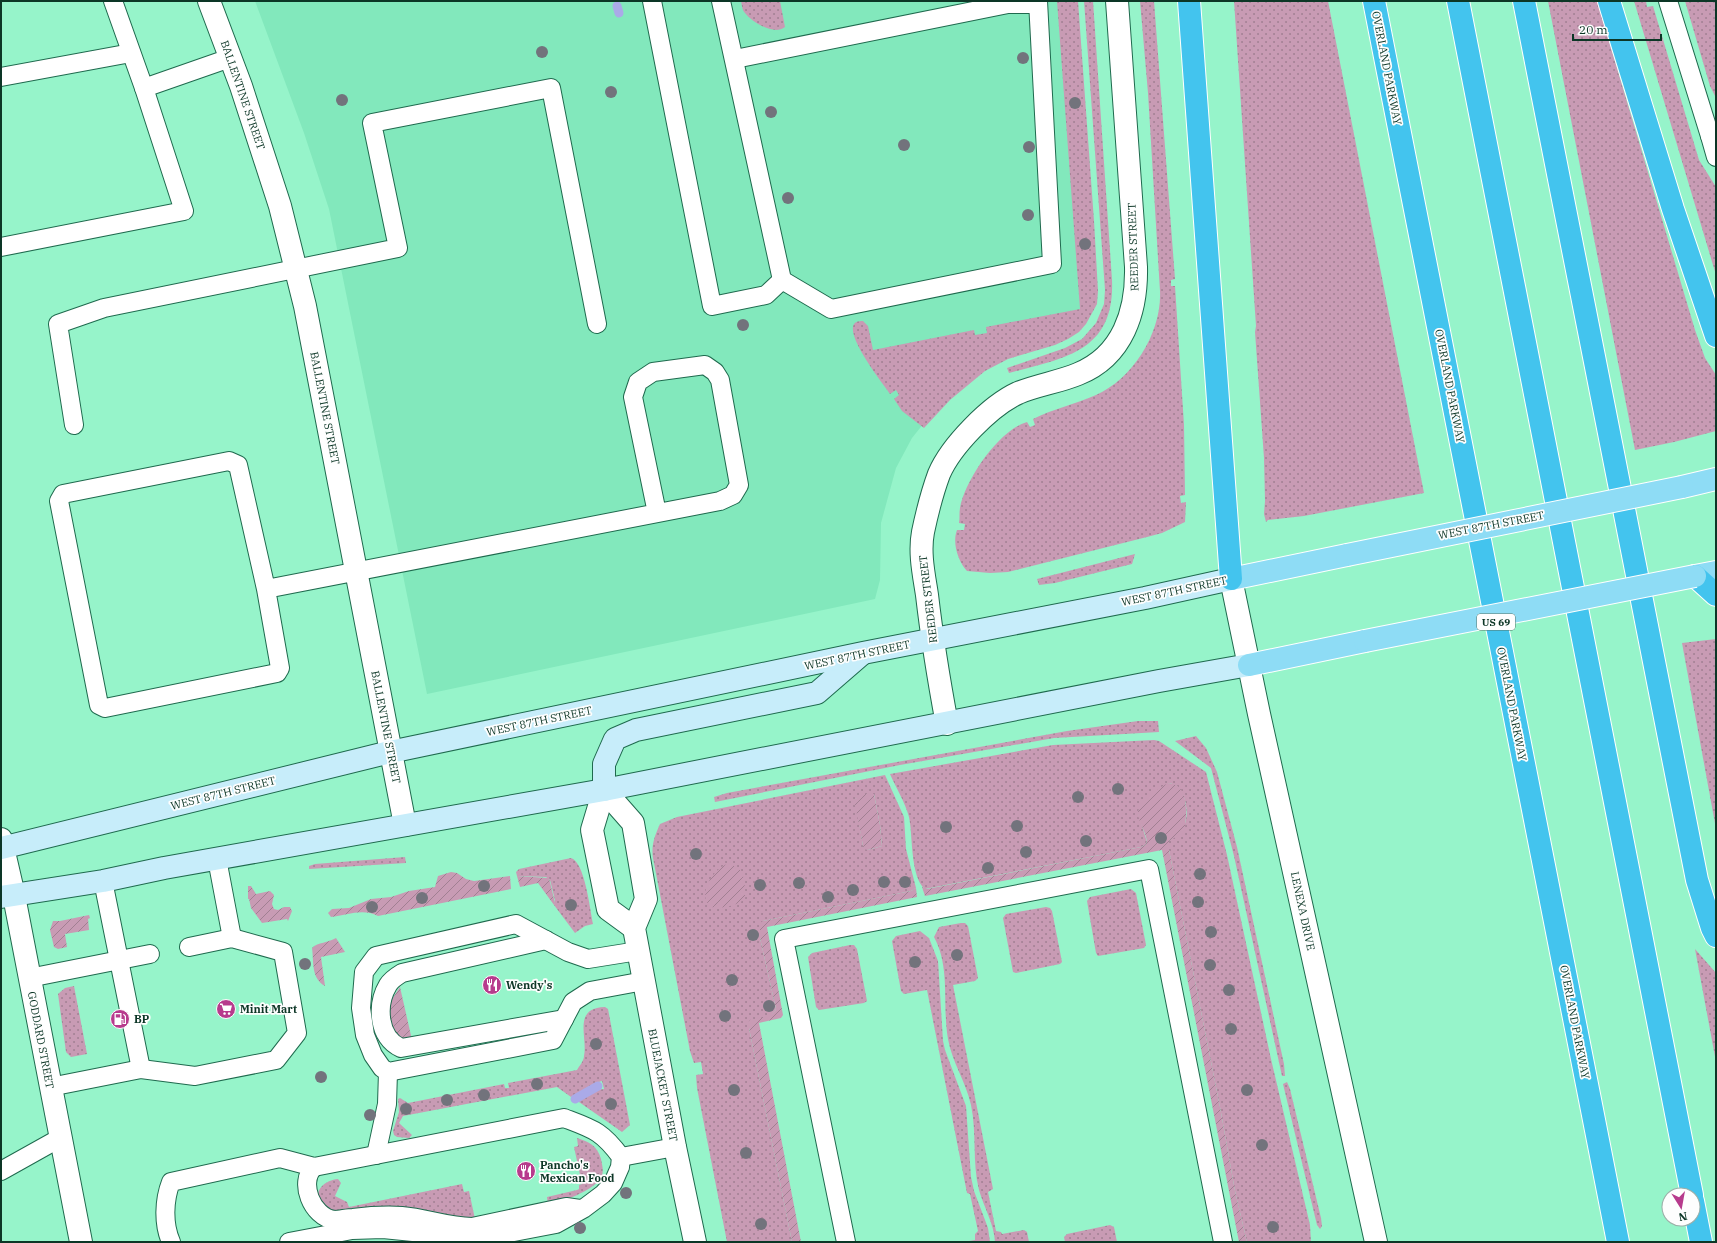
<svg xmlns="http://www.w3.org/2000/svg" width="1717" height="1243" viewBox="0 0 1717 1243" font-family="'IBM Plex Serif',serif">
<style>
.built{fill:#82e8bc}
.grass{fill:url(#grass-dots);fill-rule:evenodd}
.garden{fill:url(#garden-furrows)}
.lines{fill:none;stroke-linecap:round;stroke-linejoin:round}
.stream{stroke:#aaaae8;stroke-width:9}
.service-casing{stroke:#1f6a4e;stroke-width:20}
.minor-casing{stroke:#1f6a4e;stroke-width:24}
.tertiary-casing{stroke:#1f6a4e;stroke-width:24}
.secondary-casing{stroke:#1f6a4e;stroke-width:24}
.primary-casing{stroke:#fff;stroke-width:24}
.motorway-casing{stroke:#fff;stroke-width:24}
.service{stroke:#fff;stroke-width:18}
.minor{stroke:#fff;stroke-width:22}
.tertiary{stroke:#fff;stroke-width:22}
.secondary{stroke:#c7edfa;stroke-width:22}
.primary{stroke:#8edcf5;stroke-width:22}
.motorway{stroke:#43c4ee;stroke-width:22}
.primary-bridge-casing{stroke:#fff;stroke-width:24;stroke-linecap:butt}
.primary-bridge{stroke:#8edcf5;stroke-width:22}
.tree{fill:#72737c}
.labels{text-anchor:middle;stroke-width:3.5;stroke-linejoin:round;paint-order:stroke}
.shield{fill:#fefefe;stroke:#557267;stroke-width:1}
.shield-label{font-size:10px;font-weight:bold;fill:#0c3626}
.street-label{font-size:11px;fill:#0c3626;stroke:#fefefe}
.poi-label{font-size:11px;font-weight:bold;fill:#0c3626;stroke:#fefefe;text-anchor:start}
</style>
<defs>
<pattern id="grass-dots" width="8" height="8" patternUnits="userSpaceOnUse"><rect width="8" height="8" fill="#c89bb4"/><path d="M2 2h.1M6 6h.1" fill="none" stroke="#a17f92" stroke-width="1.8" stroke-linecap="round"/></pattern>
<pattern id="garden-furrows" width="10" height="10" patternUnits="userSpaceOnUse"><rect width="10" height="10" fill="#c89bb4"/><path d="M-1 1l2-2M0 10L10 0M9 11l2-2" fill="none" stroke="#a17f92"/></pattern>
</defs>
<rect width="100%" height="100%" fill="#96f4ca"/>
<path class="built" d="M255,1H1076L1093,308L984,368L928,418L912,438L896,468L881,523L880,580L875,599L427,694L329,209L304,133Z"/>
<g class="grass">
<path d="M741,1H780L785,27C774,36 752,22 745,13C742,10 742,5 741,1Z"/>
<path d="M1057,1H1078L1094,221L1098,291L1097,304L1086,324L1079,332L1068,339L1055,345L1008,359L985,371L950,400L924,428L902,411L894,399L899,395L896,390L890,394C884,385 831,319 863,321L868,326L873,350L974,330L975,335L987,333L986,327L1080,309Z"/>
<path d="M1084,1H1093L1112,280C1115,352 1064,358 1009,373L1007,368L1065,348L1082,339L1096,323L1104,304L1105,290L1100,221Z"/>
<path d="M1140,1H1154L1175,279L1171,280V286H1175L1184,425L1185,495L1180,496L1181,503L1186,502L1185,522L1162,533L1147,537L1008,572L990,573L967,571C958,561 952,543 957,530H964L965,524L959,523C960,518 959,513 960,508C965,480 999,430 1027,422L1030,427L1035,425L1033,419C1053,409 1075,404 1096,395C1133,379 1162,332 1160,291L1148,93Z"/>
<path d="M1234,1H1328L1424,493L1304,516L1268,520L1266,522L1264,514L1265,501L1264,458L1255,332L1256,326Z"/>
<path d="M1548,1H1597L1695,330L1705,358L1716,375V431L1674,442L1635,450Z"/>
<path d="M1634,1H1646L1647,7L1653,6L1699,160L1716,187V275Z"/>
<path d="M1685,1H1716V98L1710,86Z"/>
<path d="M1135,554L1132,564L1055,583L1039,585L1037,579Z"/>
<path d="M1716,639V829L1682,643Z"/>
<path d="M1138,721H1158L1159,732L1054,738L900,765L715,802L714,797L727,793L1067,731Z"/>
<path d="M1196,736L1206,748L1217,772L1237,847L1284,1064L1285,1076H1282L1234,856L1211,768L1175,741Z"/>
<path d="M1154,740L1159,741L1206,772L1227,855L1271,1059L1310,1225L1311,1242H1247L1235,1191L1220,1107L1169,850V841C1175,836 1181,834 1184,826C1190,814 1186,785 1169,783L1138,813L1147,842L1145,845L1141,847L925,889C910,877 913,835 909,817C905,802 896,788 890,774L1053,745Z"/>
<path d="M885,775L904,817L906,849L916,888L911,891L763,921L760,938L776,1009C773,1017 756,1023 749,1028L792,1242H727L697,1088L696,1075L703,1074L701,1062L694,1063L690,1051L653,858C651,845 655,835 660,824L677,817ZM874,794L880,825L882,846L868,850L863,846L855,799Z"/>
<path d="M405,857L406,863L309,869V866L315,864Z"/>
<path d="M571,858C585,862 590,910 593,924L585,926L575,933L554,905L555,900L550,880L546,877L517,876L516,872L519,869Z"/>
<path d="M1131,889L1136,893L1146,945L1144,948L1098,956L1096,953L1087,901L1090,897Z"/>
<path d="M1046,907L1050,908L1052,911L1062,962L1060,964L1016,973L1013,972L1003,918L1006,914Z"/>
<path d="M961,923H965L968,926L978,978L975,981L953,985L993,1189L988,1192L996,1231L1001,1232L1002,1234L1024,1230L1027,1232L1029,1242H995C994,1223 984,1208 979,1190C972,1162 977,1133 971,1105C966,1082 952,1062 948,1039C942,1005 951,968 934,937L939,927Z"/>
<path d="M920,931L929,938L938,961L943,1041L945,1050L966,1106L971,1177L974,1191L988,1228L990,1242H963L975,1240V1234L978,1231L970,1194L967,1193L927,990L904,994L901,991L892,941L896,936Z"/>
<path d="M850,945H854L857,949L867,1001L864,1003L819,1010L816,1007L808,957L812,953Z"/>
<path d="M1695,949L1716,973V1062Z"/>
<path d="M74,986L87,1054L71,1057L66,1052L58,994L65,988Z"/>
<path d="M605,1007L608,1009L630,1125L622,1132L579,1102C583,1093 595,1090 604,1089L602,1081L595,1083L571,1097L557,1087L403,1116L399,1123L412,1135L409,1138L397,1137L394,1135L393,1131L399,1112L398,1099L400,1098L408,1103L504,1084L505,1088H509L508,1083L577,1070C579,1066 584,1061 584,1056C588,1037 572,1008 605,1007Z"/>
<path d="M1287,1082L1290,1089L1321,1218L1322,1226L1320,1229L1317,1225L1283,1084Z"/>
<path d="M577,1138C589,1142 597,1145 601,1159C602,1165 605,1173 600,1179C592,1191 562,1202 548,1205L547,1197L577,1190L579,1189V1185L582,1184L574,1147L578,1146Z"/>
<path d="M338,1179L341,1183L335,1196L347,1202L349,1207L462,1184L464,1192L469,1191L475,1219L335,1213C331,1210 325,1207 321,1203C312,1190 326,1180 338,1179Z"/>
<path d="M1110,1225L1114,1227L1117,1242H1065L1064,1237L1067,1234Z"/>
</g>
<g class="garden">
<path d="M1169,783C1190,785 1187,817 1184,832L1169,841V850L1220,1107L1235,1191L1247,1242H1239L1162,850L925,896L922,887L927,889L1141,847L1145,845L1147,842C1146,832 1139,823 1138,814C1137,803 1160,786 1169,783Z"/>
<path d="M864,794H874L880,825L882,846L868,850L864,849L863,846L855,804V799Z"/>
<path d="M727,864C746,866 745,883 745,899C735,906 722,909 711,907C696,894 714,869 727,864Z"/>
<path d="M451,872L457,873L466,879L474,881L510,876L511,889L378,916C363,908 347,915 331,917L328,913L332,909L349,908L371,899L391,897L409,891L435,887L438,876Z"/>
<path d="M517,876L549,878L555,903L554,905L538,883L520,887Z"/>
<path d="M248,886H251L256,894L270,891L274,895L272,904L274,909L278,910L284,907H290L292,911L288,921L287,919L262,923L251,908L249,899H248Z"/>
<path d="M916,888L917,897L767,927L783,1015L781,1018L759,1023L801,1242H792L748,1023L750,1020C758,1018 773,1017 776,1009L760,938V923L763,921L911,891Z"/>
<path d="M89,915L90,918L88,919L89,930L65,934L67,947L58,949L54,947L50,930L53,921H60Z"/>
<path d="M336,938L345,952L321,957L325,986C311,978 314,963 312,948C318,942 328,943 336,938Z"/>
<path d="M400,987L412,1040L402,1039L394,1034L388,1016L390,1002Z"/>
</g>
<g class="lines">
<g class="stream">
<path d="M617,6L619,13"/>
<path d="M575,1099L598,1086"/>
</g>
<g class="service-casing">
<g id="service">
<path d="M652,1L712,306L766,295L782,280"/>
<path d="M721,1L782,280L831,309L1052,264L1038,1"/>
<path d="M1668,1L1710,136L1716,135"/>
<path d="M735,59L1008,4H1038"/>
<path d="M1,77L131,53"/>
<path d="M144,88L230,58"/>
<path d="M1710,136L1716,157"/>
<path d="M1,247L184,211L144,88L113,1"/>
<path d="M74,425L58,324L104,308L398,248L372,123L551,88L597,324"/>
<path d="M266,589L238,465L229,461L63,494L59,501L99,705L105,708L277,673L280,668L266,589L720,501L733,495L739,485L720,380L715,372L705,365L653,372L638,382L633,397L657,513"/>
<path d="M217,859L232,938"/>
<path d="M103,881L141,1069"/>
<path d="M546,940L402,973C397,976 391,980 388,985C376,1005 378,1038 401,1048L564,1019"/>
<path d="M638,951L588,959L568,952L516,924L376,956L364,972L361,1008L365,1035L373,1055L382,1068L388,1072L553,1040L573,1002L590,991L644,981"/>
<path d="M29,978L150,954"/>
<path d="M50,1087L141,1069L195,1076L276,1060L297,1033L283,952L232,938L189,947"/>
<path d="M376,1155L387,1104L388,1072"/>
<path d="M621,1157L675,1147"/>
<path d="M314,1167C298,1182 312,1217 334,1220C340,1220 347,1218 353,1218C369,1216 386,1215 402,1216C426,1218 448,1227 472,1227L566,1207L580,1209"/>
<path d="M1,1171L60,1138"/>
<path d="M171,1242C163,1224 164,1200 171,1182L280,1158L314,1167L564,1118C593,1129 602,1131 621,1157L620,1167L613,1183L603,1194L583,1209L556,1224L471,1240H447L413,1232L383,1229L352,1230L289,1242"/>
<path d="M846,1242L784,939L1149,869L1223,1242"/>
</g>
</g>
<g class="minor-casing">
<g id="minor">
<path d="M209,1L241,86L280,206L305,306L405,825"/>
<path d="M947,724C939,681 932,638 927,595C924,575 919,553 923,532C927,513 932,493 939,474C951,446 990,406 1018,393C1037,385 1059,382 1078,374C1123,356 1137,311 1136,267L1117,1"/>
<path d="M604,790L633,823L646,899L634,928L675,1147L695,1242"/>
<path d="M604,790L592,830L608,909L634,928"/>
<path d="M1,839L13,891L81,1242"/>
</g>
</g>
<g class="tertiary-casing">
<path id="tertiary" d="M1231,579L1259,714L1376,1242"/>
</g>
<g class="secondary-casing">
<g id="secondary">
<path d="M604,790V764L615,739L636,730L817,693L862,654"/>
<path d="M1,848L390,752L863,653L1145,598L1231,579"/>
<path d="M1,897L103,881L164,868L604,790L1159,681L1249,665"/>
</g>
</g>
<g class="primary-casing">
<g id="primary">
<path d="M1682,487L1716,479"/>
<path d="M1695,576L1716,572"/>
<path d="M1231,579L1347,555"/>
<path d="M1249,665L1365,641"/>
</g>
</g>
<g class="motorway-casing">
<g id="motorway">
<path d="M1189,1L1231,579"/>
<path d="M1374,1L1618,1242"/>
<path d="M1458,1L1692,1195"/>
<path d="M1524,1L1697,880L1712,928L1716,936"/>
<path d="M1609,1L1673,209L1716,336"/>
<path d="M1695,576L1716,595"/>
<path d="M1693,1201L1701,1242"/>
</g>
</g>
<use href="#service" class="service"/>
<use href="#minor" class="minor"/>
<use href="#tertiary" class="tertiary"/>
<use href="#secondary" class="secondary"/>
<use href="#primary" class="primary"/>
<use href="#motorway" class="motorway"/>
<g class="primary-bridge-casing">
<g id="primary-bridge">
<path d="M1347,555L1682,487"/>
<path d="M1365,641L1695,576"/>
</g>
</g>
<use href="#primary-bridge" class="primary-bridge"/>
</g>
<g class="tree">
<circle cx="542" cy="52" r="6"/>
<circle cx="1023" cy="58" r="6"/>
<circle cx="611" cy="92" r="6"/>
<circle cx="342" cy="100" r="6"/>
<circle cx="1075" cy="103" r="6"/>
<circle cx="771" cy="112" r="6"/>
<circle cx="904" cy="145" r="6"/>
<circle cx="1029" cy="147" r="6"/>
<circle cx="788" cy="198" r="6"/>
<circle cx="1028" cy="215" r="6"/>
<circle cx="1085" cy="244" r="6"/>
<circle cx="743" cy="325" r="6"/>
<circle cx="1118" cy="789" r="6"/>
<circle cx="1078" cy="797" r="6"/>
<circle cx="1017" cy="826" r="6"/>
<circle cx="946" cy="827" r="6"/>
<circle cx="1161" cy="838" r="6"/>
<circle cx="1086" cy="841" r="6"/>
<circle cx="1026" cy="852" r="6"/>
<circle cx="696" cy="854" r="6"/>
<circle cx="988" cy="868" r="6"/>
<circle cx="1200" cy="874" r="6"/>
<circle cx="884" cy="882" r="6"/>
<circle cx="905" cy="882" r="6"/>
<circle cx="799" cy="883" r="6"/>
<circle cx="760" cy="885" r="6"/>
<circle cx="484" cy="886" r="6"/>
<circle cx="853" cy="890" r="6"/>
<circle cx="828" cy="897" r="6"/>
<circle cx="422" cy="898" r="6"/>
<circle cx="1198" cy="902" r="6"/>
<circle cx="571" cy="905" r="6"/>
<circle cx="372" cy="907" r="6"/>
<circle cx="1211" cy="932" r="6"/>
<circle cx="753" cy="935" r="6"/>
<circle cx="957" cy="955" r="6"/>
<circle cx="915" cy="962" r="6"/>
<circle cx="305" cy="964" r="6"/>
<circle cx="1210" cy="965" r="6"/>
<circle cx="732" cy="980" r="6"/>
<circle cx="1229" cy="990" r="6"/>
<circle cx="769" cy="1006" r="6"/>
<circle cx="725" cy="1016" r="6"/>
<circle cx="1231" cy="1029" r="6"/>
<circle cx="596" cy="1044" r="6"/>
<circle cx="321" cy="1077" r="6"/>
<circle cx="537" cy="1084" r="6"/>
<circle cx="734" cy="1090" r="6"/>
<circle cx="1247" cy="1090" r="6"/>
<circle cx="484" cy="1095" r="6"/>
<circle cx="447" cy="1100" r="6"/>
<circle cx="611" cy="1104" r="6"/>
<circle cx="406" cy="1109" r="6"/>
<circle cx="370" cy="1115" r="6"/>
<circle cx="1262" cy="1145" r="6"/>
<circle cx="746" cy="1153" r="6"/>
<circle cx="626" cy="1193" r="6"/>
<circle cx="761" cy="1224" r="6"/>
<circle cx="1273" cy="1227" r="6"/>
<circle cx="580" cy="1228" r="6"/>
</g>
<defs>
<g id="restaurant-disc" transform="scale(1)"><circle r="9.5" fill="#b73b8d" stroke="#fefefe"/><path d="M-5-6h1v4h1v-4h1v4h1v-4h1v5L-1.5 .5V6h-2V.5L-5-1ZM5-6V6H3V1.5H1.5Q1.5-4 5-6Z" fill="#fff"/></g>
<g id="supermarket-disc" transform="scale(1)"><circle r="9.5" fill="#b73b8d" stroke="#fefefe"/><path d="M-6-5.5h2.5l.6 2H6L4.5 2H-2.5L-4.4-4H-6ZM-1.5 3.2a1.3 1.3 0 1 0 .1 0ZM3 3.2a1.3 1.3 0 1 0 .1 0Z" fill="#fff"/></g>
<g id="fuel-disc" transform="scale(1)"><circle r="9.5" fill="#b73b8d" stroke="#fefefe"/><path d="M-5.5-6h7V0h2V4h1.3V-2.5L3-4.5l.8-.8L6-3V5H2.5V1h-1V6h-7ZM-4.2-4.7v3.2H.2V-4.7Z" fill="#fff"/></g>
</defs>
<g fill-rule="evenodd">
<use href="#restaurant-disc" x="492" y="985"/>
<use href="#supermarket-disc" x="226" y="1009"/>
<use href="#fuel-disc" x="120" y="1019"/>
<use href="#restaurant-disc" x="526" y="1171"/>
</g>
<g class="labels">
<rect class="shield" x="1477" y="614" width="38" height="16" rx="3"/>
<g class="shield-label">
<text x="1496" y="626">US 69</text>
</g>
<g class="street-label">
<text transform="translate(1387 68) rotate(79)" y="4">OVERLAND PARKWAY</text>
<text transform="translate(243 95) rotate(71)" y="4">BALLENTINE STREET</text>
<text transform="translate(1133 247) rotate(-92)" y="4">REEDER STREET</text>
<text transform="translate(1450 386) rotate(79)" y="4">OVERLAND PARKWAY</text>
<text transform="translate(325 408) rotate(79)" y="4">BALLENTINE STREET</text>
<text transform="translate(1491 525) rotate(-11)" y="4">WEST 87TH STREET</text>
<text transform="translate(1174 591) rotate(-12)" y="4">WEST 87TH STREET</text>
<text transform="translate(928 599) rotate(-97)" y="4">REEDER STREET</text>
<text transform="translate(857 655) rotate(-12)" y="4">WEST 87TH STREET</text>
<text transform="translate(1512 704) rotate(79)" y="4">OVERLAND PARKWAY</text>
<text transform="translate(539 721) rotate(-12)" y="4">WEST 87TH STREET</text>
<text transform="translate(386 727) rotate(79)" y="4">BALLENTINE STREET</text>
<text transform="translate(223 793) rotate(-14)" y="4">WEST 87TH STREET</text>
<text transform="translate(1303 911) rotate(78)" y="4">LENEXA DRIVE</text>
<text transform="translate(1575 1022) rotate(79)" y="4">OVERLAND PARKWAY</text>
<text transform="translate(41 1040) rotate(79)" y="4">GODDARD STREET</text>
<text transform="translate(663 1085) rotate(79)" y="4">BLUEJACKET STREET</text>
</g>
<g class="poi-label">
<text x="506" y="989">Wendy's</text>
<text x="240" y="1013">Minit Mart</text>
<text x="134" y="1023">BP</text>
<text x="540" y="1169">Pancho's<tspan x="540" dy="13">Mexican Food</tspan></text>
</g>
</g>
<rect width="1717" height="1243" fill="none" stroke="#0c3626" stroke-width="4"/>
<g transform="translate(1681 1207) rotate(169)"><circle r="19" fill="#fefefe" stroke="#9daea8"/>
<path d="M0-3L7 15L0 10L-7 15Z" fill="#b73b8d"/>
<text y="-6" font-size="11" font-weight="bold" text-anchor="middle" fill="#0c3626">N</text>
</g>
<path d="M1573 34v6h88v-6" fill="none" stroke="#0c3626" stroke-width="2"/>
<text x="1579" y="34" font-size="12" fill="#0c3626" stroke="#fefefe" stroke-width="3" paint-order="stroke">20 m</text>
</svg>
